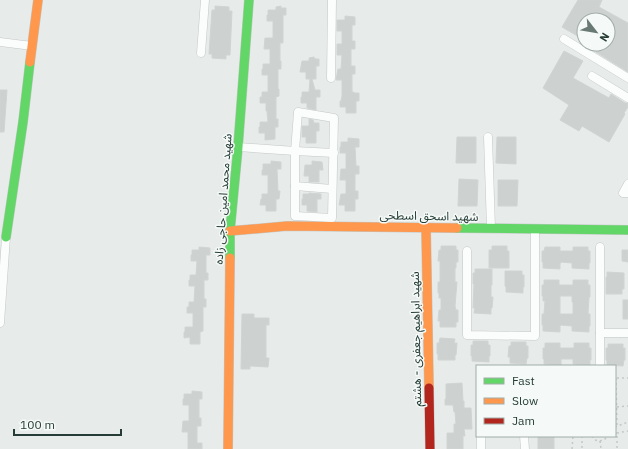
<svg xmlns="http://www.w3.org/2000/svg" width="628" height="449" viewBox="0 0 628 449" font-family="'IBM Plex Sans','Noto Sans Arabic',sans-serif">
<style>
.building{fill:#cdd2d0;stroke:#d0d4d2;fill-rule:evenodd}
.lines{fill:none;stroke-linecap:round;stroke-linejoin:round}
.street-casing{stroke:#c4c8c6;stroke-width:9}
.fast-casing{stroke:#c2c8c6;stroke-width:10}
.slow-casing{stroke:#c2c8c6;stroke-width:10}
.jam-casing{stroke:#c2c8c6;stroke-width:10}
.path{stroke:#c2cac6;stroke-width:1.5;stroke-dasharray:2 3;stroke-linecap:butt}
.street{stroke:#fbfcfc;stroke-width:8}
.fast{stroke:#63d668;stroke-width:9}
.slow{stroke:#ff974d;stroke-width:9}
.jam{stroke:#b3261e;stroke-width:9}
.labels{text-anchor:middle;stroke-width:3;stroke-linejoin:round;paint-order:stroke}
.street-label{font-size:12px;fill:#253d36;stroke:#f5f9f7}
</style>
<rect width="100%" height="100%" fill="#e7ebe9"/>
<g class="building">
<path d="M578,0H602L599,7L628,23V72L583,44H608V20H584V33L581,38L562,27Z"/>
<path d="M215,6L229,7V11H232L230,55H226V59L212,58V54H209L212,10H215Z"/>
<path d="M281,6V8H286V15H283V43H280V61H281V69H278V89H279V96L276,97V119H278V127H275V139L265,140V133H259V127H260V122H268L267,111H266V103H260V97H262V92H268V75H262V69H263V64H270V49H264L265,38H273V21H267V15H268V10H276V7Z"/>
<path d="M345,16L355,17V25H352V41H355V49H351V66H355V74H352V92H354V93H359V101H356V113H346V107H340V101H341L342,96V80H336L338,69H341L342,55H337V44H342V31H337V20H345Z"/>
<path d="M564,51L583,61L573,78L609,98L611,94L625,103H628V107L624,113L625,114L609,142L582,126L579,131L560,120L569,105L543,88Z"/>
<path d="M314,57L315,59H319V66H316V79H312L315,90H320V97H316V110L307,108V103H301V97H302V92H309L310,79H306V72H300L302,61H309V58Z"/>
<path d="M0,90H7L4,132H0Z"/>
<path d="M309,119L313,120L314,123H319V131H316V143H306V137H302V126H309Z"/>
<path d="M457,137H476V163H456Z"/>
<path d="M497,137H516V164L496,163Z"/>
<path d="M348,138L359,139V147H355L356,166H359V174H355V191H358V199H355V211H345V205H339L341,194H346V180H340L341,169H346V153H340V147H341V142H348Z"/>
<path d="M271,161L281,162V169H277L278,191H280L279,199H276V211H266V205H260L261,199H262V194H268V175H262V170H263V164H271Z"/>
<path d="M312,161L322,162L323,170H319V182H309V176H304L305,165H312Z"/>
<path d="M459,179L478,180L477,206H458Z"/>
<path d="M498,180H518L517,206H498Z"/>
<path d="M309,193L321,194V199H317V212L307,211V205H302V199H303V194H309Z"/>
<path d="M441,246H456V250H458V262H456V268H455V282H457L455,306L456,310H458V322H456V327H440V321H438L439,310H441V298H439V293H438V282H440V261H438L439,250H441Z"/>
<path d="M492,246H507V251H509V268H489V250H492Z"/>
<path d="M199,247L210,248V255H206V273H208V280H204V299H206V307H203V331L200,332V344H190V337L184,338V332H185V327H193V313H187V307H189V302H194L195,286H189V280H190V275H196L197,261H191V255H192V250H199Z"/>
<path d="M545,247H560V251H573V247H588V251H590V263H589V269L572,268V263L561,262V263H560V269L543,268V262H542V251H544Z"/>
<path d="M622,250H628V262L622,261Z"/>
<path d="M475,269H492V285H491V297H493L492,308H491V314L474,313L475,308H473L474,284H473V273H475Z"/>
<path d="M505,271H522V275H524V287H523V293L506,292V287L505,286Z"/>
<path d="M607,272L624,273V289H622V294H606V277H607Z"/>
<path d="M544,280H559V285H573V280H588V285H590V297H589L588,314H590V326H589V332L572,331V326L561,325L560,326V332L543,331V325H542V314H544L545,301H543V296H542V285H544ZM560,296H572V302H573V314H560Z"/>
<rect x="623" y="300" width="5" height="19"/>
<path d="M242,314H254V318H269V325H266V358H269L268,367L250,366V369H241Z"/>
<path d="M440,338L455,339L454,343H457L456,355H455V360H438V354H437V343H439Z"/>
<path d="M473,341H488V345H490V356H489V362L472,361V356H471V345H473Z"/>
<path d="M511,342H526V346H528V358H527L526,364L510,363V357H508L509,346H511Z"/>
<path d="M545,343H560V348H574V343H589V348H591V360H590V365L573,364V359H561V365L544,364V359H543V348H545Z"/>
<path d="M608,344H623V348H625V360H624L623,366L607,365V360H606V348H608Z"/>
<path d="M462,383L463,401H464V408H471L472,429H464L465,436H463V449H447V433H454V424H456L455,412H454L453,405H445V399H446V384Z"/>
<path d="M192,391L202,392V399H199V418H201V426H197V443H202V449H188V432H182L183,421H189V405H183V399H184V394H192Z"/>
<rect x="538" y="436" width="16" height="13"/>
</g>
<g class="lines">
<g class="street-casing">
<g id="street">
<path d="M564,39L628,78"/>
<path d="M0,42L32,46"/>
<path d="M201,53L205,0"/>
<path d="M592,76L628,98"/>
<path d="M331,78L332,0"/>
<path d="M298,112L334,118L332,218L295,216V151Z"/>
<path d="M488,137L491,228"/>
<path d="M238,147L295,151L334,153"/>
<path d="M628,184L623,193H628"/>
<path d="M295,186L332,189"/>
<path d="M467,251V335L535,336V229"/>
<path d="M0,323L6,237"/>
<path d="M600,333H628"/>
<path d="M600,366V247"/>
<path d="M481,436V449"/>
<path d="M524,436L525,449"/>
</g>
</g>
<g class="fast-casing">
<g id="fast">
<path d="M457,228L628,230"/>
<path d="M6,237L23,122L30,62"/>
<path d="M230,258V231L238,147L249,0"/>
</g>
</g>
<g class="slow-casing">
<g id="slow">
<path d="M30,62L38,0"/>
<path d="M426,228L429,388"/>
<path d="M230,231L287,226L457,228"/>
<path d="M228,449L230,258"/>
</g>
</g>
<g class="jam-casing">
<path id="jam" d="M429,388L430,449"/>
</g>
<g class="path">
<path d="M616,378L617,426"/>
<path d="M617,378H628"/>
<path d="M617,407L628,406"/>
<path d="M615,427L628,422"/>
<path d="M615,433H617V449"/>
<path d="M617,433L628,431"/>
<path d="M582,436V449"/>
<path d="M592,436L595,440L600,441L605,439L607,436"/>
<path d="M600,441L601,449"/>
<path d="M572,449L573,436"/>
</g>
<use href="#street" class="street"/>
<use href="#fast" class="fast"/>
<use href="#slow" class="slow"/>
<use href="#jam" class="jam"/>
</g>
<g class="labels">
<g class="street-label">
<text transform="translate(223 199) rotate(-86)" y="4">شهید محمد امین حاجی زاده</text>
<text transform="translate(429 216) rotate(1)" y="4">شهید اسحق اسطحی</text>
<text transform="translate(416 339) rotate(-91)" y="4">شهید ابراهیم جعفری - هشتم</text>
</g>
</g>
<rect x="476" y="365" width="140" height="72" fill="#f5f9f7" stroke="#a2aeaa"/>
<rect x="484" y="378" width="20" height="6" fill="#63d668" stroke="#a2aeaa"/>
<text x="512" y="385" font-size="12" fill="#253d36">Fast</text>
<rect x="484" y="398" width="20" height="6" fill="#ff974d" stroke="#a2aeaa"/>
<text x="512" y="405" font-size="12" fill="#253d36">Slow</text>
<rect x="484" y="418" width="20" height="6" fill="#b3261e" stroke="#a2aeaa"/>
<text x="512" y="425" font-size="12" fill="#253d36">Jam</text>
<g transform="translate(596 32) rotate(121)"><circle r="19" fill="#f5f9f7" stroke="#a2aeaa"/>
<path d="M0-3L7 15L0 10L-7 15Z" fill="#697a75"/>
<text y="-6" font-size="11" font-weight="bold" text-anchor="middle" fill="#253d36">N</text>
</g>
<path d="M14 429v6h107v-6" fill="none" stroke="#253d36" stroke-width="2"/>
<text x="20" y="429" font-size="12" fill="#253d36" stroke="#f5f9f7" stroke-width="3" paint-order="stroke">100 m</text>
</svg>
